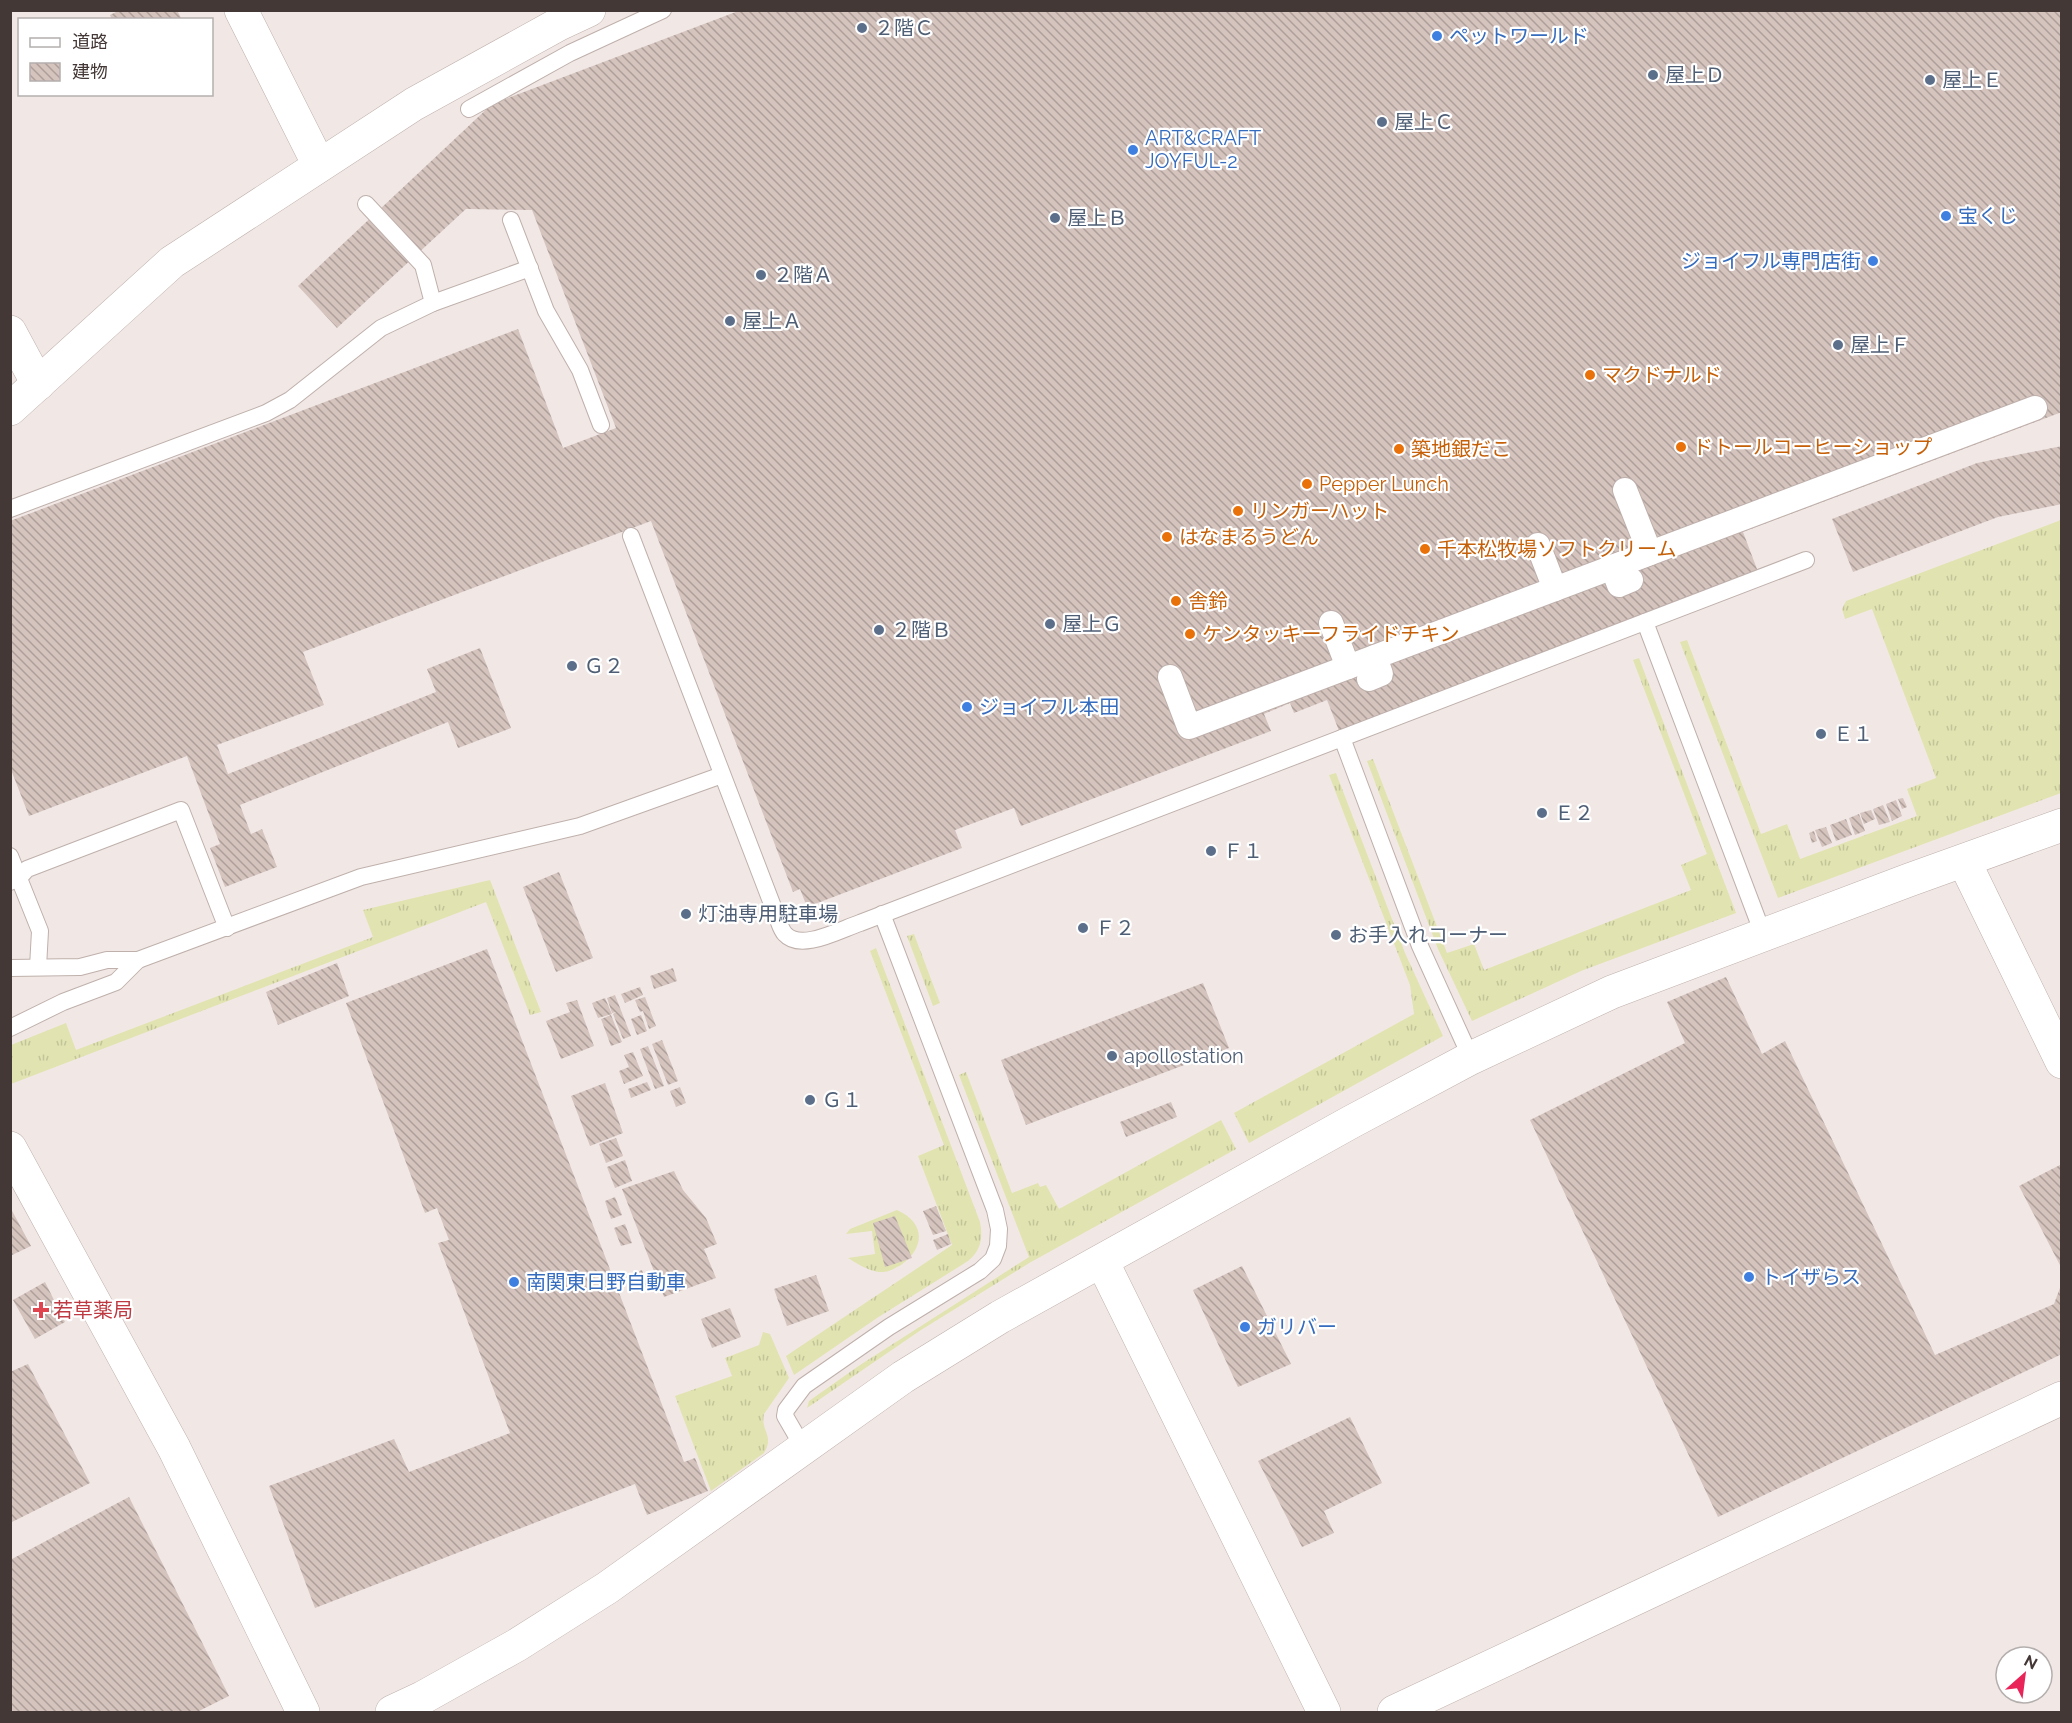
<svg xmlns="http://www.w3.org/2000/svg" width="2072" height="1723" viewBox="0 0 2072 1723" font-family="Raleway,'Noto Sans JP',sans-serif">
<style>
.grass{fill:url(#grass-tufts)}
.building{fill:url(#building-back-hatch)}
.lines{fill:none;stroke-linecap:round;stroke-linejoin:round}
.service-casing{stroke:#bfb0ab;stroke-width:18}
.pedestrian-casing{stroke:#bfb0ab;stroke-width:26}
.minor-casing{stroke:#bfb0ab;stroke-width:34}
.tertiary-casing{stroke:#bfb0ab;stroke-width:34}
.service{stroke:#fff;stroke-width:16}
.pedestrian{stroke:#fff;stroke-width:24}
.minor{stroke:#fff;stroke-width:33}
.tertiary{stroke:#fff;stroke-width:33}
.service-dot{fill:#5c6f8a;stroke:#fff;stroke-width:2}
.shop-dot{fill:#3f7fe0;stroke:#fff;stroke-width:2}
.food-dot{fill:#e8710a;stroke:#fff;stroke-width:2}
.health-dot{fill:#e0444e;stroke:#fff;stroke-width:2}
.labels{text-anchor:middle;stroke-width:4.5;stroke-linejoin:round;paint-order:stroke}
.service-label{font-size:20px;fill:#4e5e75;stroke:#fff;text-anchor:start}
.shop-label{font-size:20px;fill:#366cbe;stroke:#fff;text-anchor:start}
.food-label{font-size:20px;fill:#c56008;stroke:#fff;text-anchor:start}
.health-label{font-size:20px;fill:#be3a42;stroke:#fff;text-anchor:start}
</style>
<defs>
<pattern id="grass-tufts" width="24" height="20" patternUnits="userSpaceOnUse" patternTransform="scale(1.5)"><rect width="24" height="20" fill="#e1e3b1"/><path d="M3 7l-1-3M5 7V3M7 7l1-3M15 17l-1-3M17 17v-4M19 17l1-3" fill="none" stroke="#c2c499"/></pattern>
<pattern id="building-back-hatch" width="6" height="6" patternUnits="userSpaceOnUse" patternTransform="scale(1.5)"><rect width="6" height="6" fill="#d5c3be"/><path d="M-1 5l2 2M0 0l6 6M5-1l2 2" fill="none" stroke="#ae9f9b"/></pattern>
</defs>
<rect width="100%" height="100%" fill="#f1e8e5"/>
<g class="grass">
<path d="M2061,520V793L1778,898L1680,642L1687,640L1761,834L1787,824L1800,859L1917,816L1907,789L1936,778L1872,609L1845,619L1842,609L1846,601Z"/>
<path d="M1639,658L1736,913L1581,971L1472,1021L1438,949L1367,761L1373,759L1447,953L1474,944L1484,970L1691,890L1681,865L1707,854L1633,660Z"/>
<path d="M1336,773L1405,953L1443,1036L1249,1143L1234,1113L1414,1014L1410,985L1329,775Z"/>
<path d="M490,880L541,1012L530,1015L486,902L11,1084V1045L66,1023L76,1050L373,937L363,910Z"/>
<path d="M914,934L940,1003L933,1006L907,936Z"/>
<path d="M876,948L980,1222C983,1239 981,1250 968,1261L877,1318L794,1375L786,1356L952,1245L918,1156L944,1145L870,951Z"/>
<path d="M966,1072L1012,1193L1038,1183L1040,1187L1046,1185L1059,1209L1221,1120L1236,1149L1031,1262L921,1330L807,1408L809,1401L860,1365L1029,1257L959,1075Z"/>
<path d="M897,1210C926,1223 925,1248 901,1265C895,1268 889,1272 883,1272C872,1273 857,1264 848,1258L875,1254L872,1231L846,1234L850,1229Z"/>
<path d="M763,1332L770,1334L789,1378L764,1414C760,1431 775,1435 764,1453L711,1491L675,1396L732,1376L725,1358L759,1345Z"/>
</g>
<g class="building">
<path d="M120,10H177L182,20H112L110,15Z"/>
<path d="M741,10H2062V412L1743,532L1760,577L1341,736L1327,700L1294,713L1290,703L1264,714L1271,731L1021,826L1014,808L955,830L962,848L807,907L800,889L793,892L651,521L303,652L324,705L217,745L228,774L436,692L427,669L480,648L511,728L458,748L448,722L240,805L251,834L262,829L277,867L225,887L210,848L220,844L187,756L29,816L10,767V521L518,329L563,448L616,428L532,210L466,209L337,328L298,286L492,104Z"/>
<path d="M2062,446V504L1998,517L1853,572L1832,519L1977,463Z"/>
<path d="M1903,798L1907,807L1902,809L1898,799Z"/>
<path d="M1896,800L1902,816L1892,821L1886,804Z"/>
<path d="M1883,805L1890,822L1879,825L1873,809Z"/>
<path d="M1871,810L1875,819L1864,824L1860,813Z"/>
<path d="M1859,814L1865,831L1855,835L1849,818Z"/>
<path d="M1846,819L1852,835L1836,841L1830,825Z"/>
<path d="M1826,827L1832,843L1822,847L1815,830Z"/>
<path d="M1814,831L1817,841L1812,843L1809,833Z"/>
<path d="M559,872L593,958L556,972L523,887Z"/>
<path d="M487,949L684,1462L695,1458L708,1491L647,1515L635,1484L315,1608L269,1486L394,1439L409,1472L510,1433L438,1243L449,1240L437,1208L425,1213L346,1003Z"/>
<path d="M337,963L349,996L278,1025L266,992Z"/>
<path d="M673,968L677,981L654,989L650,976Z"/>
<path d="M1726,977L1762,1054L1785,1041L1935,1355L2054,1304L2061,1285L2062,1354L1718,1517L1530,1120L1685,1043L1667,1002Z"/>
<path d="M1203,983L1229,1048L1026,1125L1001,1060Z"/>
<path d="M640,987L643,995L625,1003L621,994Z"/>
<path d="M615,995L631,1036L623,1039L613,1014L616,1012L612,1013L607,998Z"/>
<path d="M645,997L656,1026L649,1029L643,1011L640,1012L635,1000Z"/>
<path d="M605,998L612,1014L598,1018L592,1003Z"/>
<path d="M577,1000L594,1046L561,1059L546,1021L570,1012L566,1003Z"/>
<path d="M611,1015L622,1042L611,1046L601,1019Z"/>
<path d="M641,1015L647,1031L637,1035L631,1019Z"/>
<path d="M662,1040L678,1081L668,1085L652,1044Z"/>
<path d="M648,1046L664,1086L655,1089L640,1049Z"/>
<path d="M633,1052L643,1076L624,1084L619,1071L629,1067L624,1055Z"/>
<path d="M647,1082L651,1090L631,1098L628,1089Z"/>
<path d="M605,1083L623,1133L590,1146L571,1096Z"/>
<path d="M680,1087L686,1103L676,1107L670,1091Z"/>
<path d="M1171,1102L1177,1117L1126,1137L1120,1122Z"/>
<path d="M616,1138L623,1156L606,1163L599,1144Z"/>
<path d="M625,1160L632,1181L615,1188L607,1167Z"/>
<path d="M2060,1165L2062,1168V1269L2019,1186Z"/>
<path d="M674,1171L683,1190L706,1218L717,1244L704,1249L716,1278L664,1297L622,1189Z"/>
<path d="M615,1197L622,1215L611,1219L605,1201Z"/>
<path d="M936,1206L946,1231L933,1235L923,1211Z"/>
<path d="M10,1207L31,1246L10,1256Z"/>
<path d="M895,1216L912,1258L885,1267L873,1223Z"/>
<path d="M625,1224L632,1243L621,1246L614,1228Z"/>
<path d="M948,1234L951,1244L937,1250L933,1240Z"/>
<path d="M1242,1266L1291,1364L1238,1387L1193,1290Z"/>
<path d="M642,1270L649,1288L638,1292L632,1274Z"/>
<path d="M816,1275L829,1311L787,1326L774,1289Z"/>
<path d="M45,1282L65,1322L35,1339L13,1300Z"/>
<path d="M730,1308L741,1337L712,1348L701,1319Z"/>
<path d="M28,1364L90,1483L10,1523V1372Z"/>
<path d="M1350,1417L1382,1483L1324,1511L1334,1533L1302,1547L1258,1461Z"/>
<path d="M129,1497L229,1696L197,1712H10V1560Z"/>
</g>
<g class="lines">
<g class="service-casing">
<g id="service">
<path d="M469,109L570,53L663,10"/>
<path d="M366,204L423,265L433,303"/>
<path d="M511,220L546,311L580,370L601,425"/>
<path d="M10,509L266,413L290,400L381,328L433,303L530,268"/>
<path d="M631,536L777,917C779,922 781,930 785,934C801,952 841,929 860,923L1806,560"/>
<path d="M1645,622L1763,934"/>
<path d="M1342,738L1420,946L1471,1058"/>
<path d="M10,856L40,931L38,967"/>
<path d="M10,882L19,878L27,869L181,810L227,928"/>
<path d="M10,968L80,967L107,960H138L361,877L580,826L722,775"/>
<path d="M10,1028L63,1002L116,982L138,960"/>
<path d="M803,1447L785,1416L786,1410L804,1386L889,1327L980,1271L993,1259L998,1246L999,1229L995,1210L882,914"/>
</g>
</g>
<g class="pedestrian-casing">
<g id="pedestrian">
<path d="M1625,490L1650,553L1612,567L1619,585L1631,580"/>
<path d="M1538,545L1555,589"/>
<path d="M1331,623L1348,667"/>
<path d="M1170,677L1189,727L2035,408"/>
<path d="M1369,679L1381,674L1375,657"/>
</g>
</g>
<g class="minor-casing">
<g id="minor">
<path d="M241,10L319,165"/>
<path d="M10,332L38,384"/>
</g>
</g>
<g class="tertiary-casing">
<g id="tertiary">
<path d="M10,409L172,262L414,104L559,24L589,10"/>
<path d="M1964,861L2062,1062"/>
<path d="M10,1148L174,1448L303,1712"/>
<path d="M1102,1261L1324,1712"/>
<path d="M392,1712L422,1698L517,1645L607,1588L903,1377L1000,1317L1351,1122L1471,1058L1612,992L1909,880L2062,825"/>
<path d="M1394,1712L2062,1398"/>
</g>
</g>
<use href="#service" class="service"/>
<use href="#pedestrian" class="pedestrian"/>
<use href="#minor" class="minor"/>
<use href="#tertiary" class="tertiary"/>
</g>
<g class="service-dot">
<circle cx="862" cy="28" r="6"/>
<circle cx="1653" cy="75" r="6"/>
<circle cx="1930" cy="80" r="6"/>
<circle cx="1382" cy="122" r="6"/>
<circle cx="1055" cy="218" r="6"/>
<circle cx="761" cy="275" r="6"/>
<circle cx="730" cy="321" r="6"/>
<circle cx="1838" cy="345" r="6"/>
<circle cx="1050" cy="624" r="6"/>
<circle cx="879" cy="630" r="6"/>
<circle cx="572" cy="666" r="6"/>
<circle cx="1821" cy="734" r="6"/>
<circle cx="1542" cy="813" r="6"/>
<circle cx="1211" cy="851" r="6"/>
<circle cx="686" cy="914" r="6"/>
<circle cx="1083" cy="928" r="6"/>
<circle cx="1336" cy="935" r="6"/>
<circle cx="1112" cy="1056" r="6"/>
<circle cx="810" cy="1100" r="6"/>
</g>
<g class="shop-dot">
<circle cx="1437" cy="36" r="6"/>
<circle cx="1133" cy="150" r="6"/>
<circle cx="1946" cy="216" r="6"/>
<circle cx="1873" cy="261" r="6"/>
<circle cx="967" cy="707" r="6"/>
<circle cx="1749" cy="1277" r="6"/>
<circle cx="514" cy="1282" r="6"/>
<circle cx="1245" cy="1327" r="6"/>
</g>
<g class="food-dot">
<circle cx="1590" cy="375" r="6"/>
<circle cx="1681" cy="447" r="6"/>
<circle cx="1399" cy="449" r="6"/>
<circle cx="1307" cy="484" r="6"/>
<circle cx="1238" cy="511" r="6"/>
<circle cx="1167" cy="537" r="6"/>
<circle cx="1425" cy="549" r="6"/>
<circle cx="1176" cy="601" r="6"/>
<circle cx="1190" cy="634" r="6"/>
</g>
<path class="health-dot" d="M38 1301h6v6h6v6h-6v6h-6v-6h-6v-6h6z"/>
<g class="labels">
<g class="service-label">
<text x="874" y="35">２階Ｃ</text>
<text x="1665" y="82">屋上Ｄ</text>
<text x="1942" y="87">屋上Ｅ</text>
<text x="1394" y="129">屋上Ｃ</text>
<text x="1067" y="225">屋上Ｂ</text>
<text x="773" y="282">２階Ａ</text>
<text x="742" y="328">屋上Ａ</text>
<text x="1850" y="352">屋上Ｆ</text>
<text x="1062" y="631">屋上Ｇ</text>
<text x="891" y="637">２階Ｂ</text>
<text x="584" y="673">Ｇ２</text>
<text x="1833" y="741">Ｅ１</text>
<text x="1554" y="820">Ｅ２</text>
<text x="1223" y="858">Ｆ１</text>
<text x="698" y="921">灯油専用駐車場</text>
<text x="1095" y="935">Ｆ２</text>
<text x="1348" y="942">お手入れコーナー</text>
<text x="1124" y="1063">apollostation</text>
<text x="822" y="1107">Ｇ１</text>
</g>
<g class="shop-label">
<text x="1449" y="43">ペットワールド</text>
<text x="1145" y="145">ART&amp;CRAFT<tspan x="1145" dy="23">JOYFUL-2</tspan></text>
<text x="1958" y="223">宝くじ</text>
<text x="1861" y="268" text-anchor="end">ジョイフル専門店街</text>
<text x="979" y="714">ジョイフル本田</text>
<text x="1761" y="1284">トイザらス</text>
<text x="526" y="1289">南関東日野自動車</text>
<text x="1257" y="1334">ガリバー</text>
</g>
<g class="food-label">
<text x="1602" y="382">マクドナルド</text>
<text x="1693" y="454">ドトールコーヒーショップ</text>
<text x="1411" y="456">築地銀だこ</text>
<text x="1319" y="491">Pepper Lunch</text>
<text x="1250" y="518">リンガーハット</text>
<text x="1179" y="544">はなまるうどん</text>
<text x="1437" y="556">千本松牧場ソフトクリーム</text>
<text x="1188" y="608">舎鈴</text>
<text x="1202" y="641">ケンタッキーフライドチキン</text>
</g>
<g class="health-label">
<text x="53" y="1317">若草薬局</text>
</g>
</g>
<rect width="2072" height="1723" fill="none" stroke="#433835" stroke-width="24"/>
<rect x="18" y="18" width="195" height="78" fill="#ffffff" stroke="#b4afae" stroke-width="1.5"/>
<rect x="30" y="38" width="30" height="9" fill="#ffffff" stroke="#b4afae" stroke-width="1.5"/>
<text x="72" y="48" font-size="18" fill="#433835">道路</text>
<rect x="30" y="63" width="30" height="18" fill="url(#building-back-hatch)" stroke="#b4afae" stroke-width="1.5"/>
<text x="72" y="78" font-size="18" fill="#433835">建物</text>
<g transform="translate(2024 1675) rotate(28)"><circle r="28" fill="#ffffff" stroke="#b4afae" stroke-width="1.5"/>
<path d="M0-4.5L10 22L0 15L-10 22Z" fill="#e92459"/>
<text y="-9" font-size="16" font-weight="bold" text-anchor="middle" fill="#433835">N</text>
</g>
</svg>
